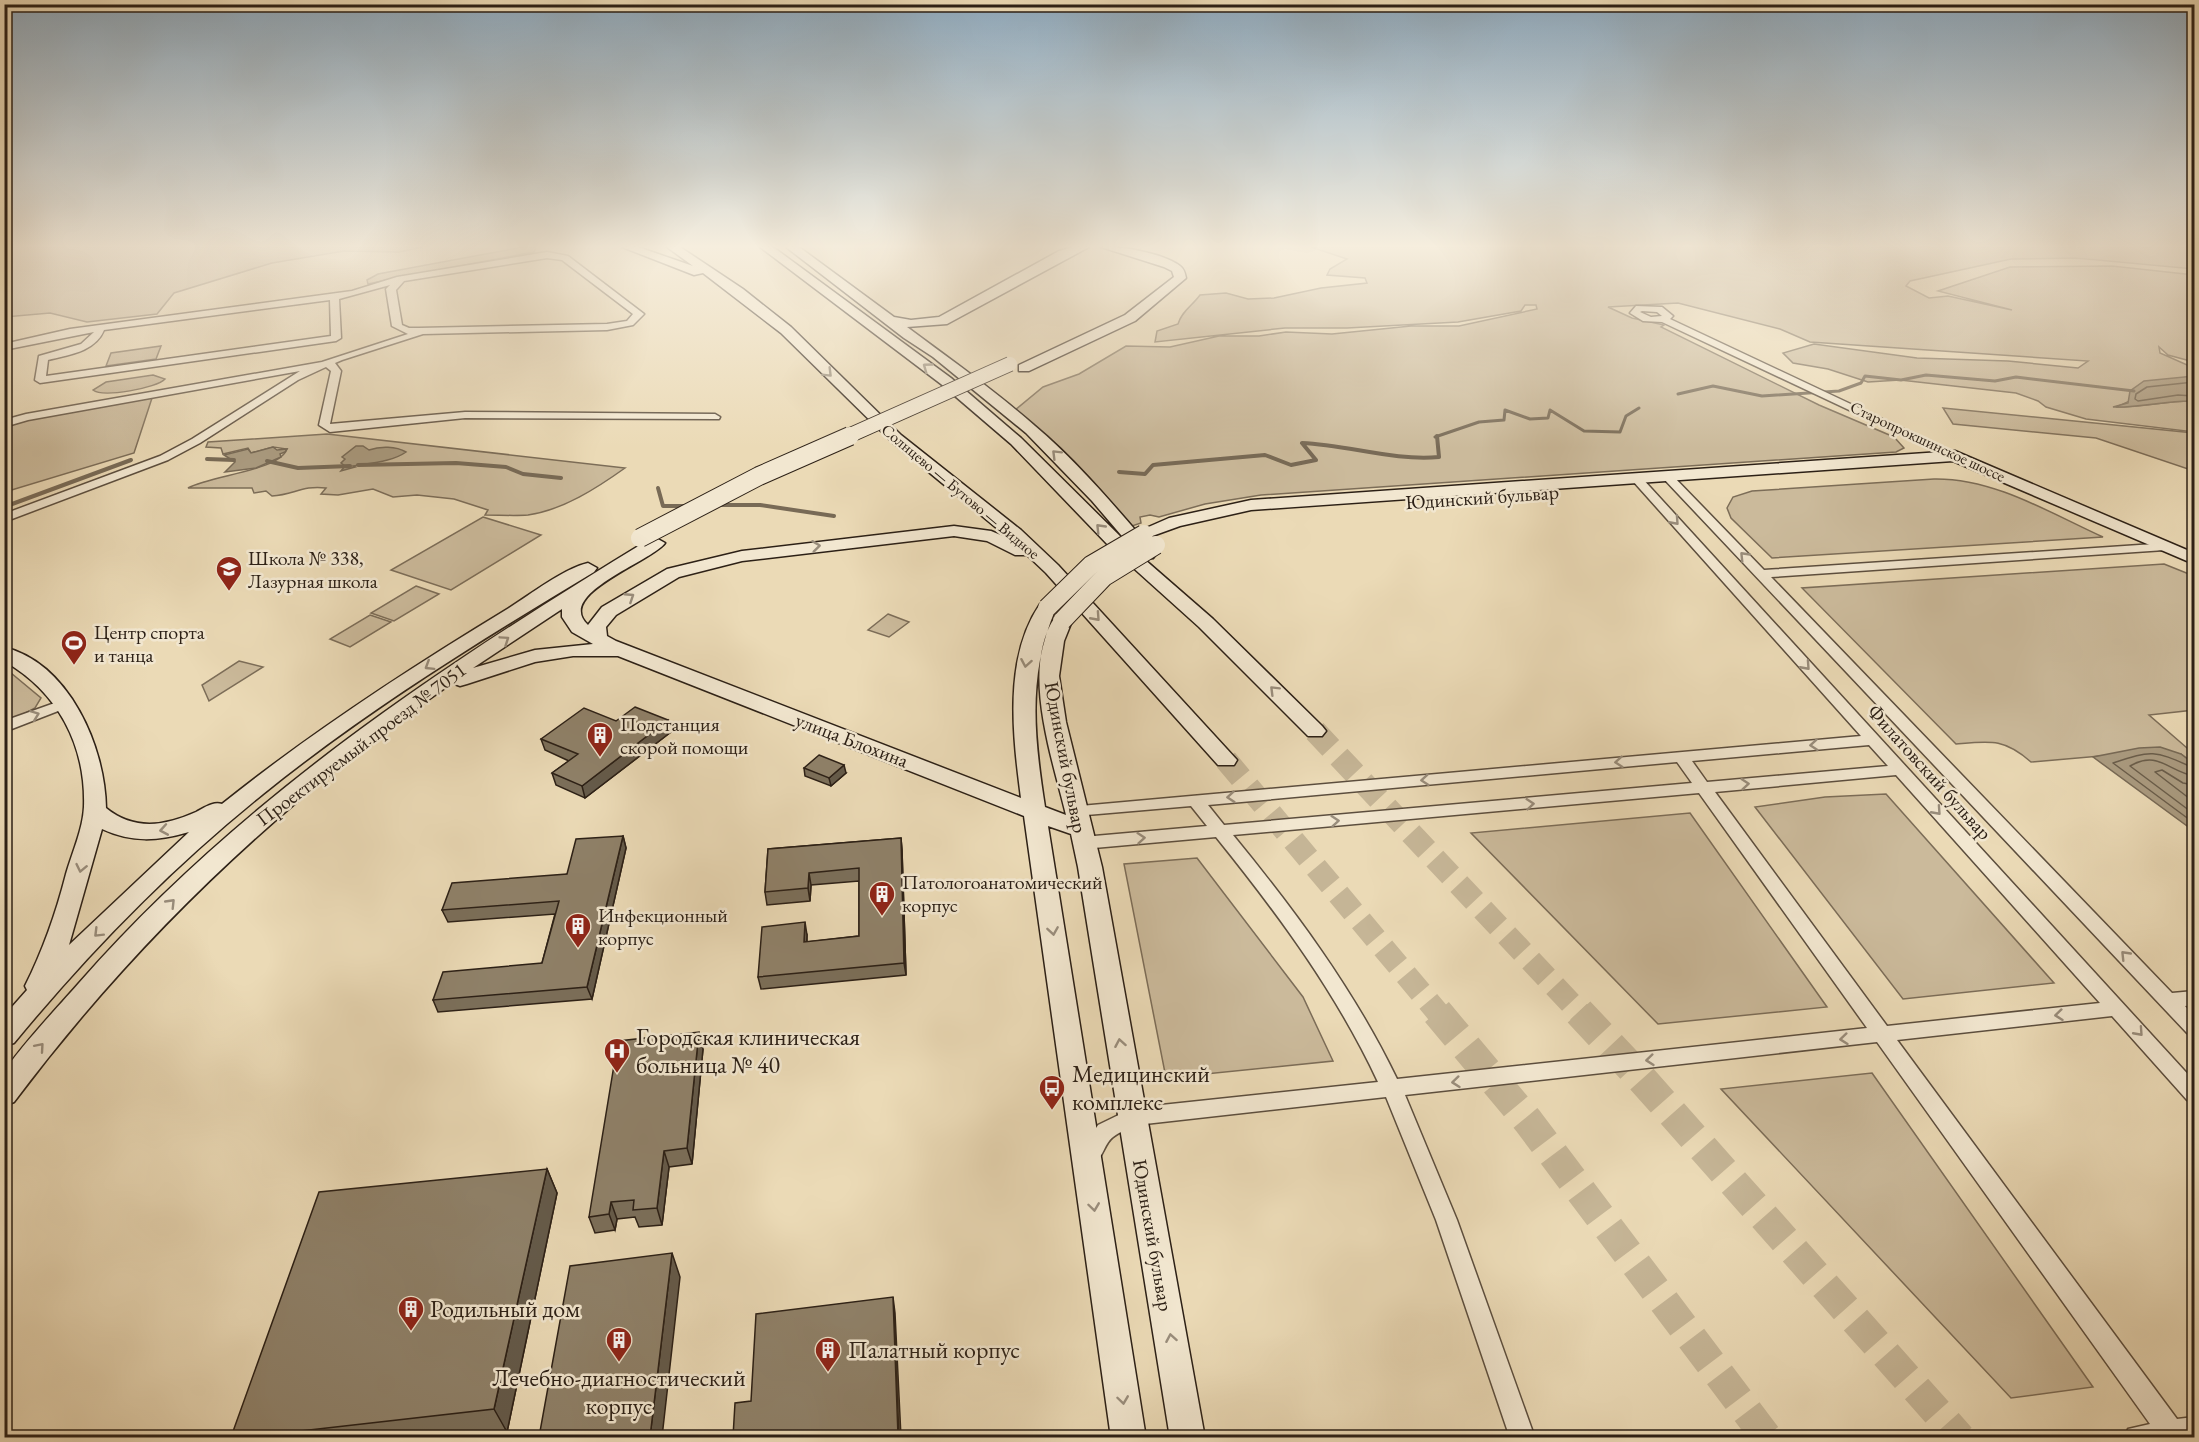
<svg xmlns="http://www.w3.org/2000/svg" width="2199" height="1442" viewBox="0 0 2199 1442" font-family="'EB Garamond',serif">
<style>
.green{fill:#cbba9b;stroke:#7c6d58;stroke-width:1.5}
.water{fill:#aa9b80;stroke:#786a56;stroke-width:1.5}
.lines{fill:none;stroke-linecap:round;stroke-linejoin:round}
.shore{stroke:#6b5e4b;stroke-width:1.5}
.stream-far1{stroke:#786a56;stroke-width:3}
.stream{stroke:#786a56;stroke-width:4}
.secondary-tunnel-far1{stroke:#c5b596;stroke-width:23;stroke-dasharray:23 12;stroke-linecap:butt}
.secondary-tunnel{stroke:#c5b596;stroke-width:31;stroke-dasharray:31 15;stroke-linecap:butt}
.street-casing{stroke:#5c4e3e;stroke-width:3}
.secondary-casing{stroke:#2c2016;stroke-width:3}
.street{fill:#f2e7d0;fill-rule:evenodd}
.secondary{fill:#f2e7d0;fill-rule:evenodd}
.secondary-bridge-far1-casing{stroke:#2c2016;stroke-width:16;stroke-linecap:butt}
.secondary-bridge-casing{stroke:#2c2016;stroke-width:20;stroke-linecap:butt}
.secondary-bridge-far1{stroke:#f2e7d0;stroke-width:14}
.secondary-bridge{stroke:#f2e7d0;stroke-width:18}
.wall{fill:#7b6f5a;stroke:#2c2016;stroke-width:1.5}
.shaded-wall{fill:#645a4a;stroke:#2c2016;stroke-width:1.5}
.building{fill:#8f8169;stroke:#2c2016;stroke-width:1.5}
.oneway{stroke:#998d7c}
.labels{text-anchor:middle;stroke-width:5;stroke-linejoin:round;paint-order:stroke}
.far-street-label{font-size:16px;fill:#2c2016;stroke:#f2e7d0}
.street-label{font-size:20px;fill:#2c2016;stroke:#f2e7d0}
.poi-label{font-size:20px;fill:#2c2016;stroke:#f2e7d0;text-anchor:start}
.near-poi-label{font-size:24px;fill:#2c2016;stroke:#f2e7d0;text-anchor:start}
</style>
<rect width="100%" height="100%" fill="#ebdab6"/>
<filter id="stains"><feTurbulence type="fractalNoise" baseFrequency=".00333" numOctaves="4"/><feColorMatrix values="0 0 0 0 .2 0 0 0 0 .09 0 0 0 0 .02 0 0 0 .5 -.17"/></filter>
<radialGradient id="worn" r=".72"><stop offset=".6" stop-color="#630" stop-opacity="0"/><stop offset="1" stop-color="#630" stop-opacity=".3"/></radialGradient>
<g class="green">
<path d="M5,247H423L399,252L344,251L272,263L174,293L157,314L87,322L50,313L5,317Z"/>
<path d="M523,247H536L534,252L391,279L368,284L367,280L378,274Z"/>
<path d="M1311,247H2194V269L2076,258L2011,259L1910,281L1906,286L1929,298L1948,296L2012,310L1938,291L2010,267L2112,266L2194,275V362L2168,355L2159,347L2160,353L2194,368V376C2162,379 2145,396 2116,407C2142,408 2168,400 2194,401V432L2086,419L2046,407L2038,401L2016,393L1900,380L1868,382L1828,369L1793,363L1783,353L1814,344L1917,358L2008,361L2078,368L2088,361L1810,342L1780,329L1678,303L1608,307L1632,318L1664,325L1661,327L1819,405L1894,437L1904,448L1896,452L1261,495L1205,504L1159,517L1150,515L1140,517L1141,523L1129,527L1015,410L1043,387L1079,374L1126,346L1170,347L1219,336H1259L1286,332L1332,334L1411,326H1459L1537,309L1536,305H1525L1521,311L1458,322L1347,328H1285L1155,342L1157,331L1178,324C1182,311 1192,306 1200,295L1226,293L1248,299L1274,298L1321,288L1367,283L1365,278L1327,275L1330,269L1347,259Z"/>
<path d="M161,346L156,359L106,366L111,353Z"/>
<path d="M153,375L165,379C157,388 103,398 93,390L106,382Z"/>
<path d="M153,395L134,453L5,492L4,435L12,425L26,420Z"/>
<path d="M1943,408L2194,433V471L2096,438L1953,424Z"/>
<path d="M327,434L625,468C597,488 563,510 528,515C514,516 499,515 485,515L488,510L454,499L417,495L393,497L373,489L338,495L321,494L326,488C302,485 294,495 272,496L266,491L254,493L252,488H188C212,475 279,471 287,449L273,447L251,453L248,448L223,454L221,448L206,447L208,442Z"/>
<path d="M1934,479C1994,478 2050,513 2103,537L1772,558L1731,518L1727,508L1733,497L1752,491Z"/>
<path d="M483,517L541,535L451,590L391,570Z"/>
<path d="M2164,564L2194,576V710L2149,715L2194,754V764L2181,754L2112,755L2031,762C2004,738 1990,741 1956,744L1802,588Z"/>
<path d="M416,586L439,594L394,621L371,613Z"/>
<path d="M888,614L909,622L889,637L868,630Z"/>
<path d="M370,615L391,622L350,647L330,639Z"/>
<path d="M239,661L263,667L209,701L202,685Z"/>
<path d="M5,668L41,698L35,708L5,724Z"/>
<path d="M1886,794L2054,983L1903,999L1755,807L1825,797Z"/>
<path d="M1690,813L1827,1007L1658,1024L1471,833Z"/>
<path d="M1197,858L1303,997L1333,1061L1166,1078L1124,864Z"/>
<path d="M1872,1073L2093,1387L2011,1398L1721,1089Z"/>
</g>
<g class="water">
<path d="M2194,376V401C2167,400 2141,408 2113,407L2128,403L2130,391L2144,381Z"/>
<path d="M356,446H363L369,450C380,446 396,446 406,452C392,462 370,463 353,466L355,467L341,471L345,466L341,463L345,459L342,457Z"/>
<path d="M273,447L277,450L287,449L285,452L280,454L281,457L256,468L225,472L235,462L224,455L248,449L251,453Z"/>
<path d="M2160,747L2181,754L2194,764V831L2093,757L2139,748Z"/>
</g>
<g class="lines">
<g class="shore">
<path d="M2194,382L2147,387L2136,394L2135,399L2138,401L2178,395L2194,396"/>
<path d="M2194,768C2155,751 2154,749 2113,763L2194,823"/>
<path d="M2194,776C2168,771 2158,750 2130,766L2194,814"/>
<path d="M2194,785L2183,783L2162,770L2155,772L2194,802"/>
</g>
<g class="stream-far1">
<path d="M1678,394L1713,386L1762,396L1839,391L1861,383L1865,376L1901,380L1926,375L1995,381L2016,377L2134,391"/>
<path d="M1435,437L1479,422L1504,420L1505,410L1530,419L1548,418L1550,410L1584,431L1620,432L1626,416L1639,408"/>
</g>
<g class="stream">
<path d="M207,459L234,460"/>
<path d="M267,461L298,468L350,466"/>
<path d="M358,465L456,463L506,467L523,474L561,478"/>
<path d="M1119,472L1145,474L1153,465L1265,455L1291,465L1316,460L1302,443C1349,445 1392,461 1439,457L1437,436"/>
<path d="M658,488L663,506H687"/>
<path d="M719,505H760L834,516"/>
<path d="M4,507L131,460"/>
</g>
<g class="secondary-tunnel-far1">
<path d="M1315,731L1580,1013"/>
<path d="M1226,760L1438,1013"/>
</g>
<g class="secondary-tunnel">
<path d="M1437,1012L1528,1121L1767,1438"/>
<path d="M1579,1012L1640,1077L1960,1438"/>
</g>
<g class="street-casing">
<g id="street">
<path d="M547,252L568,256L644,314L633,325L607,330L423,334L342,360L335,363L341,371L330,424L465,412L715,414L720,417L719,419L465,418L330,432L319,425L331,371L326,367L298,380L200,443L168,460L4,522V514L160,456L192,439L300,371L28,420L4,427V420L26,414L322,362L408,334L392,326L386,289L390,285L339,299L341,338L336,341L40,383L35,380L39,356L81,344L94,332L4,350V344L70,329L352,291L397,277ZM547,258L562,260L633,314L627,321L607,324L419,328H409L402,325L396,290L404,281ZM330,300L331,336L46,376L48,360C68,355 95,352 104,330Z"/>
<path d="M1636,306L1662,307L1673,316L1670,319L1961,456L1955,459L1951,458L1662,322L1643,321L1630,313ZM1642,311L1657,312L1662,316L1651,317L1640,312Z"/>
<path d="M1667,473L1671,474L1764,570L2169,543L2171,546L2165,550L1771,577L2172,993L2194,991V1005L2185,1006L2194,1016V1035L2187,1033L1663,478L1661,476Z"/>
<path d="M1636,475L1640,476L2194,1081V1102L2187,1100L2112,1016L1897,1040L2177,1419L2194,1417V1438H2125L2128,1429L2150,1424L1877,1042L1405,1095L1457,1220L1535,1438H1510L1436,1220L1386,1097L1136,1125C1129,1129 1119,1132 1113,1137C1101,1146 1103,1169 1083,1161L1079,1155L1098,1125L1133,1108L1378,1082C1336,992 1278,914 1216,837L1083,849L1077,847L1075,843L1077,839L1083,837L1207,826L1191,806L1075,816L1069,815L1067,811L1069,807L1861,736L1632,480V476ZM1869,745L1888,766L1707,782L1692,761ZM1677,762L1692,783L1224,825L1208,805ZM1896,775L2100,1003L1887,1026L1715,792ZM1699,793L1867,1028L1397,1079C1354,990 1296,912 1233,835Z"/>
<path d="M66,699L71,700L73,703L71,706L4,732V721Z"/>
</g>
</g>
<g class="secondary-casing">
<g id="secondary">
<path d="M622,247H638L693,266L667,247H680L743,289L791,327L901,435L1021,530L1058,565L1237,760L1234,765H1218L1046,573L1027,555H1015L987,541L954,536L742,561L679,577L616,615L606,627L607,636L616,641L1021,798C1013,737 1003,658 1040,604H1054L1056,608C1027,675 1034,737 1045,807L1066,815C1053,760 1020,668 1055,617H1069L1072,621L1064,641L1059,676L1066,722L1102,867L1205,1438H1170L1078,867L1071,834L1048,826L1146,1438H1111L1024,816L618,656H573L535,662L467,684L460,686L452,683C283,800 137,938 14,1102L4,1106C4,1096 2,1083 4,1074C7,1061 67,997 79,983C240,799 443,665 650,539L656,538L665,543C651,562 554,594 588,625L602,607L667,569L742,551L954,526L991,531L1010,539L891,441L781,333L703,273L694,275ZM562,609V617L572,632L593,644L535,650L473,668Z"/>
<path d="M760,247H773L951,378L1021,438L1133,549L1092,501L1026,433L933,357L904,338L786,247H799L894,317L911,320L939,317L1059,251L1073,247H1089L947,324L907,327C950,359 994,390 1035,426C1072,457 1105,495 1137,532L1169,518L1251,500L1955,451L2194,553V564L1953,461L1251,510L1180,526L1144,539L1156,554L1153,558L1144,559L1213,619L1322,726L1326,731L1322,736H1308L1199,627L1109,546L1011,444L941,384Z"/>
<path d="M1101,247C1119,245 1165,254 1180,266C1184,269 1185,273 1186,278L1135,321L1029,371H1019V365L1125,315L1174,277L1172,271L1164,267Z"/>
<path d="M588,563L597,568L594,572C481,640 367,710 263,794C171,868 89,952 14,1043L4,1046V1016L27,990L25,986C43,950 56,913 66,874C72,853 83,829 84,807C86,745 58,692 4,661V647C70,664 105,747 106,808C134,831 165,826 196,812C204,808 213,801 222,804C313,731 410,668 509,608C531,594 563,569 588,563ZM102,829C132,843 158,841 189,832L69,945Z"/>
</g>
</g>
<use href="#street" class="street"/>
<use href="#secondary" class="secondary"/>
<g class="secondary-bridge-far1-casing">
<path id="secondary-bridge-far1" d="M846,437L1010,364"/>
</g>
<g class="secondary-bridge-casing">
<g id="secondary-bridge">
<path d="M640,538L759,476L850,436"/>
<path d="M1047,608L1091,565L1144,534"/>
<path d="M1062,621L1104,577L1156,545"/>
</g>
</g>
<use href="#secondary-bridge-far1" class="secondary-bridge-far1"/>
<use href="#secondary-bridge" class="secondary-bridge"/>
</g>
<g class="wall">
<path d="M616,721L671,732L585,798L556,785L552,773L569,761L545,750L541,739Z"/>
<path d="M804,768L846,773L831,786L805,776Z"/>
<path d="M623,836L626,848L592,999L438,1012L433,1000L542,963L555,914L448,922L442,910L567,874Z"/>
<path d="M901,838L902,850L906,975L761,989L758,977L807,935V942L859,936V881L811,885L810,901L767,905L765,892L768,849Z"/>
<path d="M703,1049L692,1164L669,1167L662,1225L639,1227L635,1217L617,1219L615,1230L595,1233L589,1217Z"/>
<path d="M547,1169L557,1193L507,1432L459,1437H248Z"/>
</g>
<g class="shaded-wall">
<path d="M668,720L671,732L585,798L582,786Z"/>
<path d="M844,765L846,773L831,786L829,778Z"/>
<path d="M623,836L626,848L592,999L587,987Z"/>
<path d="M901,838L902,850L906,975L904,963Z"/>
<path d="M809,873L811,885L810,901L808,888Z"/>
<path d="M805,922L807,935L806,954L804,942Z"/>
<path d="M699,1032L703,1049L692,1164L687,1148Z"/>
<path d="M664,1151L669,1167L662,1225L657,1208Z"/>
<path d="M547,1169L557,1193L507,1432L494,1409Z"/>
<path d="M611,1202L617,1219L615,1230L609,1214Z"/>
<path d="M672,1253L680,1277L662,1437H650Z"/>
<path d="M893,1297L895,1313L901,1437H899Z"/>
</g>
<g class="building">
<path d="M635,707L668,720L582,786L552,773L578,754L541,739L584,708L616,721Z"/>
<path d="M819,755L844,765L829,778L804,768Z"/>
<path d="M623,836L587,987L433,1000L443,972L542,963L559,901L442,910L452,883L567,874L576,839Z"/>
<path d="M901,838L904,963L758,977L762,927L805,922L804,942L859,936V868L809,873L808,888L765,892L768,849Z"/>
<path d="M699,1032L687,1148L664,1151L657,1208L633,1210L634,1200L611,1202L609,1214L589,1217L618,1041Z"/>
<path d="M547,1169L494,1409L248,1437H231L319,1192Z"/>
<path d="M672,1253L650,1437H539L570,1266Z"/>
<path d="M893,1297L898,1436L885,1437H733L735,1403L751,1401L756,1314Z"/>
</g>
<defs><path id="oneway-chevron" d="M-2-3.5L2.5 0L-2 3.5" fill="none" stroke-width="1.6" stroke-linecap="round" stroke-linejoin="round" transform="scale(1.5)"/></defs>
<g class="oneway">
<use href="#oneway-chevron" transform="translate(927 367) rotate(-144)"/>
<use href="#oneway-chevron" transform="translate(828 373) rotate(45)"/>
<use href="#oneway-chevron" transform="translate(1056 454) rotate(-135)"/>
<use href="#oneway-chevron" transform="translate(1675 521) rotate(48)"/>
<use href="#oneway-chevron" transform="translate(1100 528) rotate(-134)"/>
<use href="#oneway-chevron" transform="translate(816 546) rotate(-7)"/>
<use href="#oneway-chevron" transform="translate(1744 556) rotate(-134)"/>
<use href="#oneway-chevron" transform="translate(630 597) rotate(-33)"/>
<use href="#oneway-chevron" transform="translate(1096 617) rotate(48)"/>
<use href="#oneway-chevron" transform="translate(505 640) rotate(-34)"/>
<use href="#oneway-chevron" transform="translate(1026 663) rotate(100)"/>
<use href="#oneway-chevron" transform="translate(429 666) rotate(148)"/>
<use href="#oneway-chevron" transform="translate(1806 666) rotate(48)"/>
<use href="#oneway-chevron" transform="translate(1274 690) rotate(-135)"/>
<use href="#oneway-chevron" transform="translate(35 715) rotate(-21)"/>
<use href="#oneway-chevron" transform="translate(1814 745) rotate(175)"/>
<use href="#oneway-chevron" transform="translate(1619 762) rotate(175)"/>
<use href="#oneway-chevron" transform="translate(1425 780) rotate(175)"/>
<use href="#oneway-chevron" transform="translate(1745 784) rotate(-5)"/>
<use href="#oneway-chevron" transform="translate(1231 797) rotate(175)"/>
<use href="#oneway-chevron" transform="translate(1530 804) rotate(-5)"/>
<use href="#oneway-chevron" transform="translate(1937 811) rotate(48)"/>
<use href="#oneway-chevron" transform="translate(1335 821) rotate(-5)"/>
<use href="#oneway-chevron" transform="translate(164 830) rotate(170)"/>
<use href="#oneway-chevron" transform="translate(1141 838) rotate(-5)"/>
<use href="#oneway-chevron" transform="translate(81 868) rotate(102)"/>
<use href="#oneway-chevron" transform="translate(171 903) rotate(-46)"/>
<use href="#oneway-chevron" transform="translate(1053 931) rotate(81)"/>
<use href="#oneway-chevron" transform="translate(98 933) rotate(135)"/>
<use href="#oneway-chevron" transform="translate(2125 955) rotate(-134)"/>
<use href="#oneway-chevron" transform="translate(2059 1015) rotate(174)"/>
<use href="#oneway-chevron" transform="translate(2139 1032) rotate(48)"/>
<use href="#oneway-chevron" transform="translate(1844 1039) rotate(174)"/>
<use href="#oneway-chevron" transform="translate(1120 1043) rotate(-100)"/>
<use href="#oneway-chevron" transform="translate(40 1047) rotate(-49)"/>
<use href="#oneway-chevron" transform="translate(1650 1060) rotate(174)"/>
<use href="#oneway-chevron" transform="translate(1456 1082) rotate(174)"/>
<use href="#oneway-chevron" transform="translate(1094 1207) rotate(82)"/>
<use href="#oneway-chevron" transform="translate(1171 1338) rotate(-100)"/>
<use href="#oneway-chevron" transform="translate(1123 1400) rotate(82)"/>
</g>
<linearGradient id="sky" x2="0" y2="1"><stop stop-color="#8faabe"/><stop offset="0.55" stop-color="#f6eede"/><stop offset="1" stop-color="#f6eede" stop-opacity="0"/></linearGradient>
<rect width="2199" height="448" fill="url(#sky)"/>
<defs>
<g id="school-pin" transform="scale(1.35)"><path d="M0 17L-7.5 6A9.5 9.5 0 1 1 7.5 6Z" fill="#8f2418" stroke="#f2e7d0"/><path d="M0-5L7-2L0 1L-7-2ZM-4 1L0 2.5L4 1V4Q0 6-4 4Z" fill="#fff"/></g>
<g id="stadium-pin" transform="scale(1.35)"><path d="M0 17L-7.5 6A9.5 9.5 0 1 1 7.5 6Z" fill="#8f2418" stroke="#f2e7d0"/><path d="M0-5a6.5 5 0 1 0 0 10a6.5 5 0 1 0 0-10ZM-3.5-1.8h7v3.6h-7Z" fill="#fff"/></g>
<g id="building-pin" transform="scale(1.35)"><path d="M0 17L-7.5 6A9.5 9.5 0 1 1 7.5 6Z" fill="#8f2418" stroke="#f2e7d0"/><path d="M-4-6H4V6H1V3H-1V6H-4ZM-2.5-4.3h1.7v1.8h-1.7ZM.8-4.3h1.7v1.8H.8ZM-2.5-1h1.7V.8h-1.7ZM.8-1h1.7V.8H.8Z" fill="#fff"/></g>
<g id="hospital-pin" transform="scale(1.35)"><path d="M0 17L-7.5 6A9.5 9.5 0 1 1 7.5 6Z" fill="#8f2418" stroke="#f2e7d0"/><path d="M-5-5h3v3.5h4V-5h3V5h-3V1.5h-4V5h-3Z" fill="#fff"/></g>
<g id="bus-pin" transform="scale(1.35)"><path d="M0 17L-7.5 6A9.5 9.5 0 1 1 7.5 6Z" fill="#8f2418" stroke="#f2e7d0"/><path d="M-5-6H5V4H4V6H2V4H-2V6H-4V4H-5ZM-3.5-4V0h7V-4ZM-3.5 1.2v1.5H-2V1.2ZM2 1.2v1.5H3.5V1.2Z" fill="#fff"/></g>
</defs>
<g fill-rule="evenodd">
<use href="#school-pin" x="229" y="569"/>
<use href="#stadium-pin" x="74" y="643"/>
<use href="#building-pin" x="600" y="735"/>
<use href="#building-pin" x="882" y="894"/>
<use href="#building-pin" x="578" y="926"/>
<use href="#hospital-pin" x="617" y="1051"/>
<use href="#bus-pin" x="1052" y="1088"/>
<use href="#building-pin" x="411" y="1309"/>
<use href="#building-pin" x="619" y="1340"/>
<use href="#building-pin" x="828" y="1350"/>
</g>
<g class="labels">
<g class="far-street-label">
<text transform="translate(1928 441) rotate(25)" y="6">Старопрокшинское шоссе</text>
<text transform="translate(961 491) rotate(40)" y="6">Солнцево — Бутово — Видное</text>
</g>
<g class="street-label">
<text transform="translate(1482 497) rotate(-4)" y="7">Юдинский бульвар</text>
<text transform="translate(852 740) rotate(21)" y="7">улица Блохина</text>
<text transform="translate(361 744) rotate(-37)" y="7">Проектируемый проезд № 7051</text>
<text transform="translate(1066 757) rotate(79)" y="7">Юдинский бульвар</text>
<text transform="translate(1930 772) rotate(48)" y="7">Филатовский бульвар</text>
<text transform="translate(1153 1235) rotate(80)" y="7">Юдинский бульвар</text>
</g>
<g class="poi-label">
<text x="248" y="565">Школа № 338,<tspan x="248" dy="23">Лазурная школа</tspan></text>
<text x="94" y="639">Центр спорта<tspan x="94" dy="23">и танца</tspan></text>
<text x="620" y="731">Подстанция<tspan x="620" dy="23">скорой помощи</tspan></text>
<text x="902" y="889">Патологоанатомический<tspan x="902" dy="23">корпус</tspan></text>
<text x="598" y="922">Инфекционный<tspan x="598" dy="23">корпус</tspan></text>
</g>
<g class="near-poi-label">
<text x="636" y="1045">Городская клиническая<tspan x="636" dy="28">больница № 40</tspan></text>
<text x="1072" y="1082">Медицинский<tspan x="1072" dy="28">комплекс</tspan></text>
<text x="430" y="1317">Родильный дом</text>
<text x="848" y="1358">Палатный корпус</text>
<text x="619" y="1386" text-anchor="middle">Лечебно-диагностический<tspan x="619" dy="28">корпус</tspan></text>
</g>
</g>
<rect width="2199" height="1442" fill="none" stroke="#ebdab6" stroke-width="24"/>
<rect x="6" y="6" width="2187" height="1430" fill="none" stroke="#2c2016" stroke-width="3"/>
<rect x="12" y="12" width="2175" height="1418" fill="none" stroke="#2c2016" stroke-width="1.5"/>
<rect width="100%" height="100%" filter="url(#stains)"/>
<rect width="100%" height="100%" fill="url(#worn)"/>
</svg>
